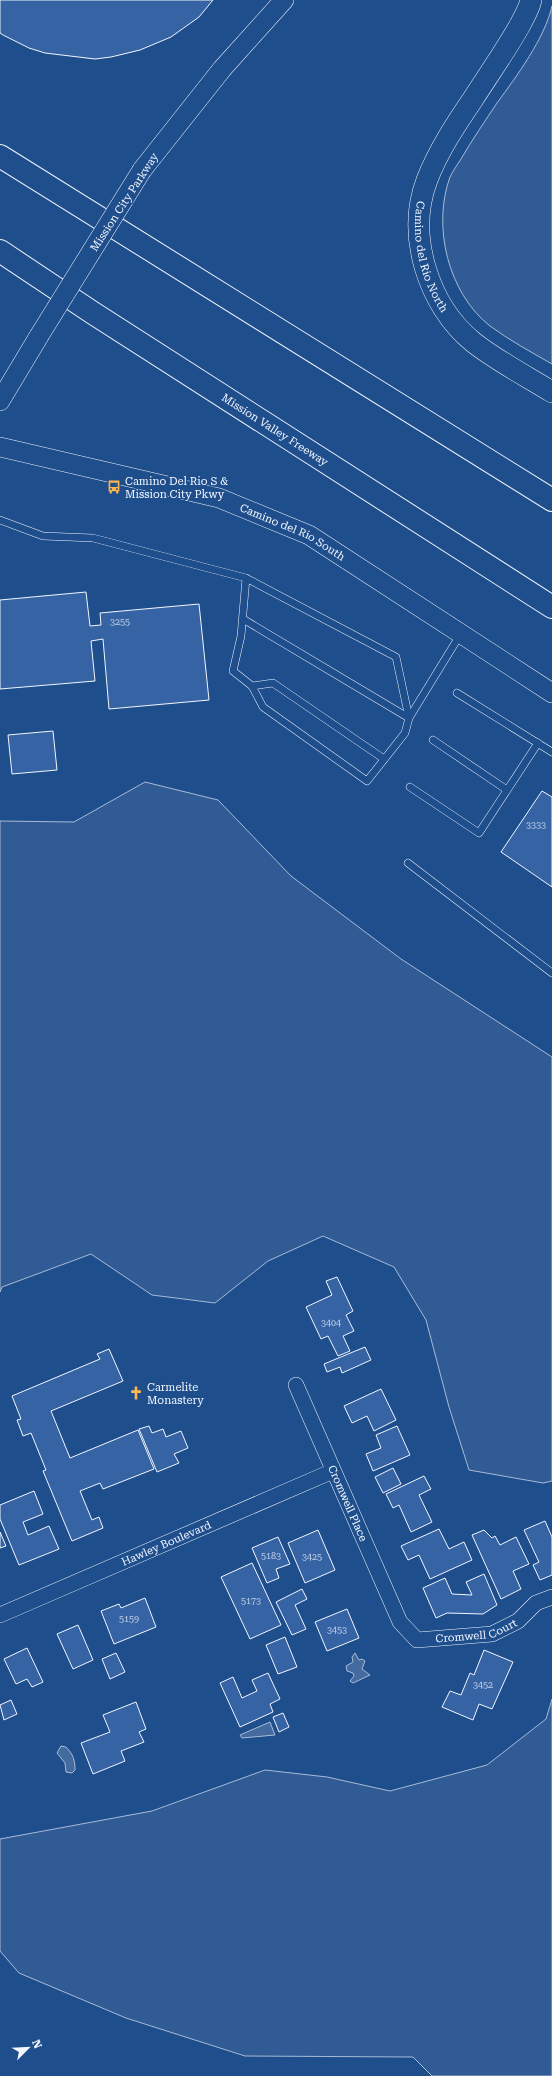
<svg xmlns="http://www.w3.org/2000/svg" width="552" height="2076" viewBox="0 0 552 2076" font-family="'Roboto Serif',serif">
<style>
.green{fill:#305b95;stroke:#a8bbd7}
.water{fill:#446ba0;stroke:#a8bbd7}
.building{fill:#3563a3;stroke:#f2f6ff}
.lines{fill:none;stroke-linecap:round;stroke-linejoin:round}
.service-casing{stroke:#f2f6ff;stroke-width:8}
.minor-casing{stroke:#f2f6ff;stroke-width:16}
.tertiary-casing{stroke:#f2f6ff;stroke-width:20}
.secondary-casing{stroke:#f2f6ff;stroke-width:22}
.motorway-casing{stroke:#f2f6ff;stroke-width:24}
.service{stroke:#1f4e8c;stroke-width:7}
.minor{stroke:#1f4e8c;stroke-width:15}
.tertiary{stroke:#1f4e8c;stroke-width:19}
.secondary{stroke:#1f4e8c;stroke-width:21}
.motorway{stroke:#1f4e8c;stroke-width:22}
.tertiary-bridge-casing{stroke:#f2f6ff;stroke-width:20;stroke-linecap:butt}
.tertiary-bridge{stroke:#1f4e8c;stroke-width:19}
.labels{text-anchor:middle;stroke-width:3;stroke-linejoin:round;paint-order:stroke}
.number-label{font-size:9px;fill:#c3d1e8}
.street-label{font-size:11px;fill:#f2f6ff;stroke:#1f4e8c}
.poi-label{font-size:11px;fill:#f2f6ff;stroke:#1f4e8c;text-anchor:start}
</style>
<rect width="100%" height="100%" fill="#1f4e8c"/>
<g class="green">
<path d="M552,6V364C531,352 509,340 490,326C448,293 432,226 450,177C453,171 457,165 461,159C472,140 485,121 497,103C516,77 545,38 552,6Z"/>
<path d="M145,782L218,800L291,876L401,959L552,1057V1481L543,1483L469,1470L449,1407L426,1320L394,1267L323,1236L268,1261L215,1303L152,1295L91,1254L2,1287L0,1292V821L74,822Z"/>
<path d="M552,1699V2076H432L413,2057L245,2056L126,2018L19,1973L0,1951V1839L152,1811L265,1770L327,1777L390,1791L487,1765L546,1719Z"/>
</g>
<g class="water">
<path d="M355,1653L359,1660L362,1659L365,1661L362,1669L370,1675L353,1683L350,1681L354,1676L353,1673L347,1671L346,1666L353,1662L352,1657Z"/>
<path d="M270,1722L275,1735L242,1738L240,1735Z"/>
<path d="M61,1746L66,1747C73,1754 75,1760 75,1770L72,1773L66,1772L65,1763L57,1753Z"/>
</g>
<g class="building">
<path d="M0,0H213L199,17L171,37L140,50L111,57L95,59L45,53L29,48L3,35L0,33Z"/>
<path d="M86,592L90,626L101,625L100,613L199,604L209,700L109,709L103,639L91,641L95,681L0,689V600Z"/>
<path d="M53,731L57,770L12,774L8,735Z"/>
<path d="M542,791L552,797V887L501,852Z"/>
<path d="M337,1277L353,1311L346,1315L354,1331L343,1336L350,1351L338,1356L328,1336L321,1339L306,1307L332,1295L326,1281Z"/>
<path d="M365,1347L371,1360L342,1373L340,1367L327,1372L324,1364Z"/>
<path d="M109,1349L123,1381L51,1411L70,1458L138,1430L154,1469L103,1489L100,1483L80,1491L92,1520L99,1517L103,1528L72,1541L43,1471L46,1470L31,1433L23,1436L17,1420L21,1419L12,1396L100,1359L97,1354Z"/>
<path d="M381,1389L396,1420L374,1431L367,1416L352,1423L344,1406Z"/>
<path d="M149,1426L152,1433L163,1429L166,1437L181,1431L188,1448L174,1454L179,1463L157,1472L139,1429Z"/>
<path d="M397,1426L410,1455L373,1471L366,1454L381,1448L376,1435Z"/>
<path d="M393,1468L401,1484L383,1493L375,1477Z"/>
<path d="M424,1476L431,1489L419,1495L432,1522L411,1532L399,1505L393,1508L386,1494Z"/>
<path d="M34,1491L43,1514L23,1522L28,1535L49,1526L59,1549L19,1565L0,1519V1505Z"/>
<path d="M545,1521L552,1537V1575L540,1580L533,1565L539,1562L524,1530Z"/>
<path d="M439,1529L449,1549L464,1542L472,1560L430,1579L419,1555L408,1560L401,1546Z"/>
<path d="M318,1530L335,1570L305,1583L288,1543Z"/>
<path d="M484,1530L492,1538L495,1536L500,1545L516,1537L529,1564L513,1571L521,1589L501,1599L472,1535Z"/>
<path d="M0,1532L6,1546L0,1548Z"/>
<path d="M278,1537L290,1564L276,1569L279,1578L267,1583L252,1548Z"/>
<path d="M252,1563L281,1625L250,1639L221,1577Z"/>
<path d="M484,1574L497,1605L483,1614L447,1613L436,1618L423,1588L445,1578L452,1594L472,1595L466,1582Z"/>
<path d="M302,1589L307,1599L295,1605L306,1629L292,1635L276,1602Z"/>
<path d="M145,1598L156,1627L114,1644L101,1611L119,1604L121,1608Z"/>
<path d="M347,1609L359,1638L327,1651L315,1622Z"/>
<path d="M78,1625L93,1660L73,1669L57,1634Z"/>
<path d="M285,1637L297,1667L278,1674L266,1645Z"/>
<path d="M27,1648L43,1682L32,1687L27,1679L16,1684L4,1659Z"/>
<path d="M484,1650L513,1662L492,1709L479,1704L473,1720L442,1707L450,1691L461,1695L470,1673L474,1675Z"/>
<path d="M116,1653L125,1672L110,1679L102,1659Z"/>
<path d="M268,1673L280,1699L270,1704L273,1712L240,1727L220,1683L233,1677L242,1698L257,1691L252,1680Z"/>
<path d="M11,1700L17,1714L4,1720L0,1705Z"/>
<path d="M136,1702L146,1729L139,1732L144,1742L121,1751L125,1761L93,1774L81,1743L110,1732L103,1715Z"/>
<path d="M283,1713L289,1727L279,1732L273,1717Z"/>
</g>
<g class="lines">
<g class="service-casing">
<g id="service">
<path d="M0,520L43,536L93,538L246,578L396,657L409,718L405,733L367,781L263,707L252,686L233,671L241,636L246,578"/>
<path d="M243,619L409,718L460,635"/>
<path d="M252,686L273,683L384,759"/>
<path d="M457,693L552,752"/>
<path d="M433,740L507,790"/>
<path d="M410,787L479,833L538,743"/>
<path d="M408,863L552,973"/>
</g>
</g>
<g class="minor-casing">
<g id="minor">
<path id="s1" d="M296,1385L400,1622L417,1640L492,1634L518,1621L536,1603L552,1597"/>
<path id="s2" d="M0,1615L333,1471"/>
</g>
</g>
<g class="tertiary-casing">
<g id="tertiary">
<path d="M142,170L222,69L284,0"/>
<path d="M0,401L39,336"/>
<path id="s3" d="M0,447L219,498L309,535L552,693"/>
</g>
</g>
<g class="secondary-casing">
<g id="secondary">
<path id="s4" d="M531,0C529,9 524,17 520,25C506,50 489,74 473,99C456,124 438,151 427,180C406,235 428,305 473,342C497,361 526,376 552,392"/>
</g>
</g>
<g class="motorway-casing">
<g id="motorway">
<path d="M0,156L552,500"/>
<path id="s5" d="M0,251L93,313L552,607"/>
</g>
</g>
<use href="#service" class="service"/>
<use href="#minor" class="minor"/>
<use href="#tertiary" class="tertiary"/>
<use href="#secondary" class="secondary"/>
<use href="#motorway" class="motorway"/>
<g class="tertiary-bridge-casing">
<path id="tertiary-bridge" d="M39,336L142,170"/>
</g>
<use href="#tertiary-bridge" class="tertiary-bridge"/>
</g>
<defs>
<g id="bus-bare" transform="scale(1.08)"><path d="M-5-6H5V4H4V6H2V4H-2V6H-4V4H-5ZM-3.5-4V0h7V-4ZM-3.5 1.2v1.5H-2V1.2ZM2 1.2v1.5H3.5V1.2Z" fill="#ffb74d" stroke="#1f4e8c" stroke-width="2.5" paint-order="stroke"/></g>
<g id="church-bare" transform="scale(1.08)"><path d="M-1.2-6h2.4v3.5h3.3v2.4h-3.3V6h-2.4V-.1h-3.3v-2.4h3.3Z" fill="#ffb74d" stroke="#1f4e8c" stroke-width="2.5" paint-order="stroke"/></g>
</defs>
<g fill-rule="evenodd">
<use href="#bus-bare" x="114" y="487"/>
<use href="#church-bare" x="136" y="1393"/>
</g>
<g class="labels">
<g class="number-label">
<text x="120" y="625">3255</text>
<text x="536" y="828">3333</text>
<text x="331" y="1326">3404</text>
<text x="271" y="1559">5183</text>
<text x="312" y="1560">3425</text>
<text x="251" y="1604">5173</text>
<text x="129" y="1622">5159</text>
<text x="337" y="1633">3453</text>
<text x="483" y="1688">3452</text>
</g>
<g class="street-label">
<text transform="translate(124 202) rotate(-57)" y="4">Mission City Parkway</text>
<text dy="4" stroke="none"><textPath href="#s4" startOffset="288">Camino del Rio North</textPath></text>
<text dy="4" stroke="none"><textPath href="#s5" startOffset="328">Mission Valley Freeway</textPath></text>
<text dy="4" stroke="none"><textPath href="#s3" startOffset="306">Camino del Rio South</textPath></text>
<text dy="4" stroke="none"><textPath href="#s1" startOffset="129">Cromwell Place</textPath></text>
<text dy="4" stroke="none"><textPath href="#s2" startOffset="181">Hawley Boulevard</textPath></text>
<text dy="4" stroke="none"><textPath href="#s1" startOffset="344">Cromwell Court</textPath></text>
</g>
<g class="poi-label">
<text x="125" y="485">Camino Del Rio S &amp;<tspan x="125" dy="13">Mission City Pkwy</tspan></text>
<text x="147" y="1391">Carmelite<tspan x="147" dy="13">Monastery</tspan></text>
</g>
</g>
<g transform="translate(28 2048) rotate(66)" stroke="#1f4e8c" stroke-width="3" paint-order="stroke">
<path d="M0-3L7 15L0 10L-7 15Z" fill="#f2f6ff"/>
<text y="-6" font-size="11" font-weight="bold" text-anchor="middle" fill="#f2f6ff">N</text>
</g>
</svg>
